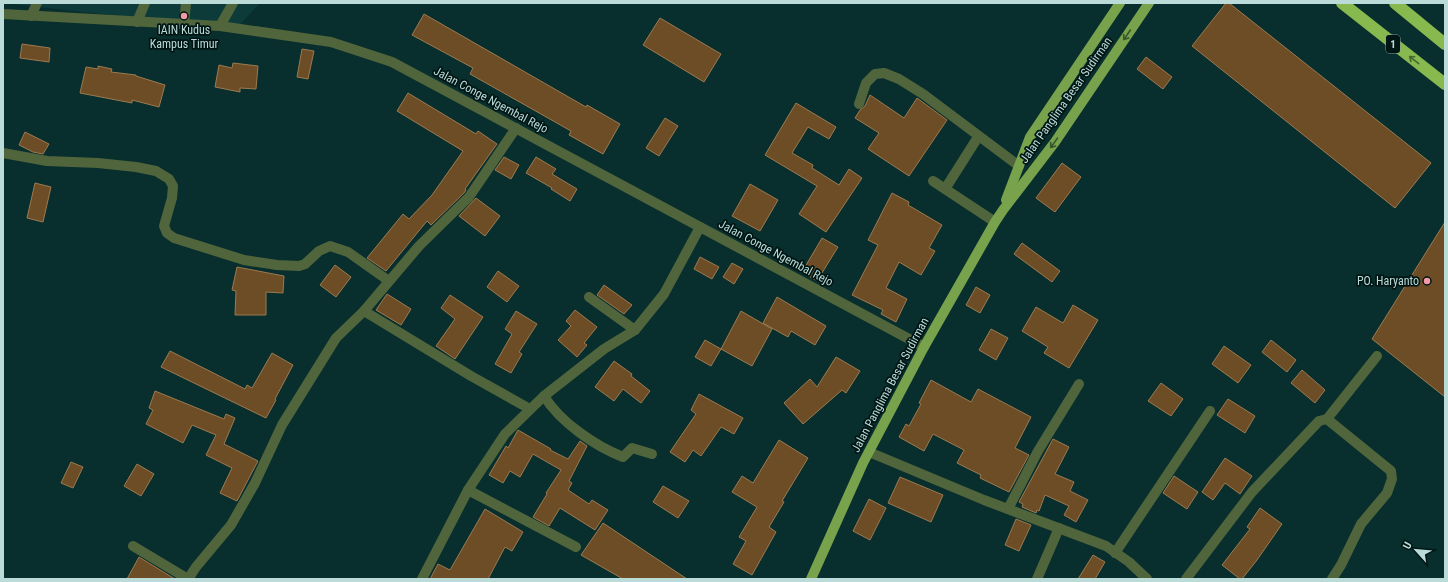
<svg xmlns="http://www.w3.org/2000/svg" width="1448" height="582" viewBox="0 0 1448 582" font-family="'Roboto Condensed',sans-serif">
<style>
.built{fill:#0d3b39}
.building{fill:#6d4d25;stroke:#9c7a51}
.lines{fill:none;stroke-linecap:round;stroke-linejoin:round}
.minor{stroke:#51653d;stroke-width:10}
.major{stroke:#78a24b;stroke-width:10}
.highway{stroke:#88b94f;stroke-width:12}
.oneway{stroke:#36552d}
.oneway2{stroke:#446832}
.poi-dot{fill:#f39aa7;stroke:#001614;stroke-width:1.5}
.labels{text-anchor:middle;stroke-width:3.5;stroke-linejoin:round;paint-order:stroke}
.shield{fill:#001614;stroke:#82a09d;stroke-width:1}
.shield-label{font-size:11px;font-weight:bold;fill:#badbd8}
.poi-label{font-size:12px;fill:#badbd8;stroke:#001614}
.street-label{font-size:12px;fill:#badbd8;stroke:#001614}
</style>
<rect width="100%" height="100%" fill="#082f2d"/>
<path class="built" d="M3,3H260L236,29Z"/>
<g class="building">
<path d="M1226,3H1229L1431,163L1395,208L1192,46Z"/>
<path d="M424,14L586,107L587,105L620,124L603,154L569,135L571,131L470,74L473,68L412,35Z"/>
<path d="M660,18L721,54L704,82L643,45Z"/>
<path d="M22,44L50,48L49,62L20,58Z"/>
<path d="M302,49L314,51L308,79L297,77Z"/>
<path d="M1146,57L1172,77L1163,89L1137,69Z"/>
<path d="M233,63L258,66L256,89L240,88V92L215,87L219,65L232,68Z"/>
<path d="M98,66L112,69L111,72L136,75V76L165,85L159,107L132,100V103L80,93L86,67L98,69Z"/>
<path d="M408,93L476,134L478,131L497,144L465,189L466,190L464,193L431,225L427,221L386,271L367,258L403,214L409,219L432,195L463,151L397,111Z"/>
<path d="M870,95L904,118L917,98L947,120L909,176L868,149L879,133L855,118L860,110L865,106Z"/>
<path d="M796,103L836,127L829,139L808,127L792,153L813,165L812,168L839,185L849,169L862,178L826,232L799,214L817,186L765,155Z"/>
<path d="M665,118L678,126L659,156L646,148Z"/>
<path d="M25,132L49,144L43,154L33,152L19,145Z"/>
<path d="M504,157L519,165L511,179L495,170Z"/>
<path d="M536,157L556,169L552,174L577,189L570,201L551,189L552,188L526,173Z"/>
<path d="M1062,163L1081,177L1055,212L1036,198Z"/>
<path d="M35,183L51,187L43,222L27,218Z"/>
<path d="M750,184L778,200L760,231L732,216Z"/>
<path d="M892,193L909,202L908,205L942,225L929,248L935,251L921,275L899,262L886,288L907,299L896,322L881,314L883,310L852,295L878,245L868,240Z"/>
<path d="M476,198L500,216L485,236L459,216Z"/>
<path d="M1445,222V397L1372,339Z"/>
<path d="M822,238L838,247L817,281L802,272Z"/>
<path d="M1022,243L1060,271L1052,282L1014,254Z"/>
<path d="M700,257L719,267L712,279L694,269Z"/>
<path d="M732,263L743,269L734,284L723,277Z"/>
<path d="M335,265L351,277L336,297L320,285Z"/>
<path d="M237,267L284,276L283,293L266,292V315H235L236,291L232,290Z"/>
<path d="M498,271L519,286L507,302L487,287Z"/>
<path d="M604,285L632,305L624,314L597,295Z"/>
<path d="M976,287L990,295L980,313L966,305Z"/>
<path d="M387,294L411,309L401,325L376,310Z"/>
<path d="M450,295L483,317L455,359L436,346L455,319L441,308Z"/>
<path d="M777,297L826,326L815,345L791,331L788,337L763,323Z"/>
<path d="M1073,305L1098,320L1069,368L1044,353L1048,347L1022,331L1036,307L1063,323Z"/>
<path d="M575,310L597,327L584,343L587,345L577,357L558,340L571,326L566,321Z"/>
<path d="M516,311L537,324L519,352L522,354L511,373L495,364L512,334L505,329Z"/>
<path d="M741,311L772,329L752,366L721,349L711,366L695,357L705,340L721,349Z"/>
<path d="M991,329L1008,338L996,360L979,350Z"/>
<path d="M1271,340L1296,360L1287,372L1262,352Z"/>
<path d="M1224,346L1251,365L1238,383L1212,364Z"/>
<path d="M170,351L245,389L247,385L252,388L272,353L293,365L275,399L276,400L266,418L161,367Z"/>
<path d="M836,357L860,371L846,393L842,390L803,424L784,403L810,379L817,387Z"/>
<path d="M614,361L632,374L631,376L650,391L641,403L623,389L614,401L595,387Z"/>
<path d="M1302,370L1325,390L1315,403L1291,383Z"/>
<path d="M931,380L971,402L978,389L1031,417L1015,448L1029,455L1009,492L980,478L981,475L957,463L964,450L933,434L924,451L899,437L906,424L909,426L921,404L919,403Z"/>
<path d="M1161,383L1183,399L1171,416L1148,401Z"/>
<path d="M155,391L224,419L226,414L235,418L224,444L258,461L237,501L220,493L232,468L206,455L216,435L192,425L183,443L146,424L153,410L149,408Z"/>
<path d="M699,394L743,418L734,434L721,427L701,456L693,450L685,462L670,452L696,414L691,410Z"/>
<path d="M1228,399L1255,416L1245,433L1217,415Z"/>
<path d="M518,430L551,449L550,450L568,459L580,441L587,446L569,481L572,483L568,490L589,504L592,500L608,510L595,530L560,508L549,526L533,517L547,494L546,493L561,470L533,454L520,477L510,471L503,483L489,475L506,446L508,448Z"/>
<path d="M1053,439L1069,447L1055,474L1074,482L1070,491L1088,500L1076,522L1064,515L1069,506L1045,495L1039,511L1037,510L1036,513L1022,507L1023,504L1019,502Z"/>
<path d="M779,440L808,458L782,501L784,502L769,527L776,532L752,575L733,564L746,541L739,537L757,507L732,492L742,476L753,483Z"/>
<path d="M1225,458L1252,476L1240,494L1225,483L1213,500L1202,492Z"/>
<path d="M71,462L83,467L73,488L61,483Z"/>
<path d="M137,464L154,474L141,496L124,486Z"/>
<path d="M1174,476L1198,492L1187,509L1163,493Z"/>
<path d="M900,477L943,495L931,522L888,503Z"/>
<path d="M663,486L689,501L678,518L653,502Z"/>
<path d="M869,499L886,508L870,540L853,531Z"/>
<path d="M1260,508L1282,524L1257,560L1242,579H1240L1222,565L1250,529L1247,527Z"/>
<path d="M485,509L523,532L512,551L505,547L488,579H430L438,564L450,570Z"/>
<path d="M1016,519L1031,525L1019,551L1005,545Z"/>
<path d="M603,523L687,579H623L581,555Z"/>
<path d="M1093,555L1105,562L1095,579H1078Z"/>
<path d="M139,557L175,579H127Z"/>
</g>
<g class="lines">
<g class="minor">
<path d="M3,14L220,26L331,42L392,62L924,347"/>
<path d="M31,16L37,3"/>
<path d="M137,22L145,3"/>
<path d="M184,24L186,3"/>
<path d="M220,26L233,3"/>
<path d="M859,104L866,83L875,74L884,73L899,79L923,94L1019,166"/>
<path d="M3,153L47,161L98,163L136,167L156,171L169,179L173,186L172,198L164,226L167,233L174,238L244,260L277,265L299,266L305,264L319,251L330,246L348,252L389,281"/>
<path d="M933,181L995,222"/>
<path d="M945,189L978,137"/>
<path d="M589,297L635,330"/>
<path d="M364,311L471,376L530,409"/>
<path d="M544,396C560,422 595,446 623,457L632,448L652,454"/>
<path d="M1327,419L1377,356"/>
<path d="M869,452L984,500L1106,546L1129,562L1147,579"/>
<path d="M468,490L576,547"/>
<path d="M1008,509L1038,451L1079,384"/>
<path d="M133,546L188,579"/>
<path d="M1115,553L1210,411"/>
<path d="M188,579L196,567L231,525L255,483L282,425L336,338L364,311L419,246L469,197L516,128"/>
<path d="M422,579L468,490L505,434L544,396L604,349L635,330L664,294L700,227"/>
<path d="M1037,579L1059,528"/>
<path d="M1186,579L1252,492L1319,421L1327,419L1391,471L1392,479L1387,493L1361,524L1341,565L1332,579"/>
</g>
<g class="major">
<path d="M1006,200L1030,137L1120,3"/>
<path d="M811,579L863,463L924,347L995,222L1003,210L1055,142L1149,3"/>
</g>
<g class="highway">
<path d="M1342,3L1445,84"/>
<path d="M1395,3L1445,44"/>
</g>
</g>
<defs><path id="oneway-shaft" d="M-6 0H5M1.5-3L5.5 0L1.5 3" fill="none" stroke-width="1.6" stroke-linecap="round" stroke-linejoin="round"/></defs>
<g class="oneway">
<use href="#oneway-shaft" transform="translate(1127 35) rotate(124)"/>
<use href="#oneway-shaft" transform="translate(1054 143) rotate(126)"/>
</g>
<use class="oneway2" href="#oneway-shaft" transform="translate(1414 60) rotate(-142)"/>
<g class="poi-dot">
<circle cx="184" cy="16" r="4"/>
<circle cx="1427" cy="281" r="4"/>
</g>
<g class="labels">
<rect class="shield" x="1386" y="35" width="14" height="18" rx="3"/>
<g class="shield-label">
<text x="1393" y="48">1</text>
</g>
<g class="poi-label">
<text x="184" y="34">IAIN Kudus<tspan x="184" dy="14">Kampus Timur</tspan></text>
<text x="1419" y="285" text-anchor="end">PO. Haryanto</text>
</g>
<g class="street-label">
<text transform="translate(491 100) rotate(28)" y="4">Jalan Conge Ngembal Rejo</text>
<text transform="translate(1066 100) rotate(-55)" y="4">Jalan Panglima Besar Sudirman</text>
<text transform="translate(776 253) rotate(28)" y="4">Jalan Conge Ngembal Rejo</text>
<text transform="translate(890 385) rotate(-62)" y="4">Jalan Panglima Besar Sudirman</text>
</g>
</g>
<rect width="1448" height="582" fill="none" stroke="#badbd8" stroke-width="8"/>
<g transform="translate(1416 550) rotate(297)" stroke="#001614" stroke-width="3" paint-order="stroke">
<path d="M0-3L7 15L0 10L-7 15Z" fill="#badbd8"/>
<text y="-6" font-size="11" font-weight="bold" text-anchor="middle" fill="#badbd8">U</text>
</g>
</svg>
